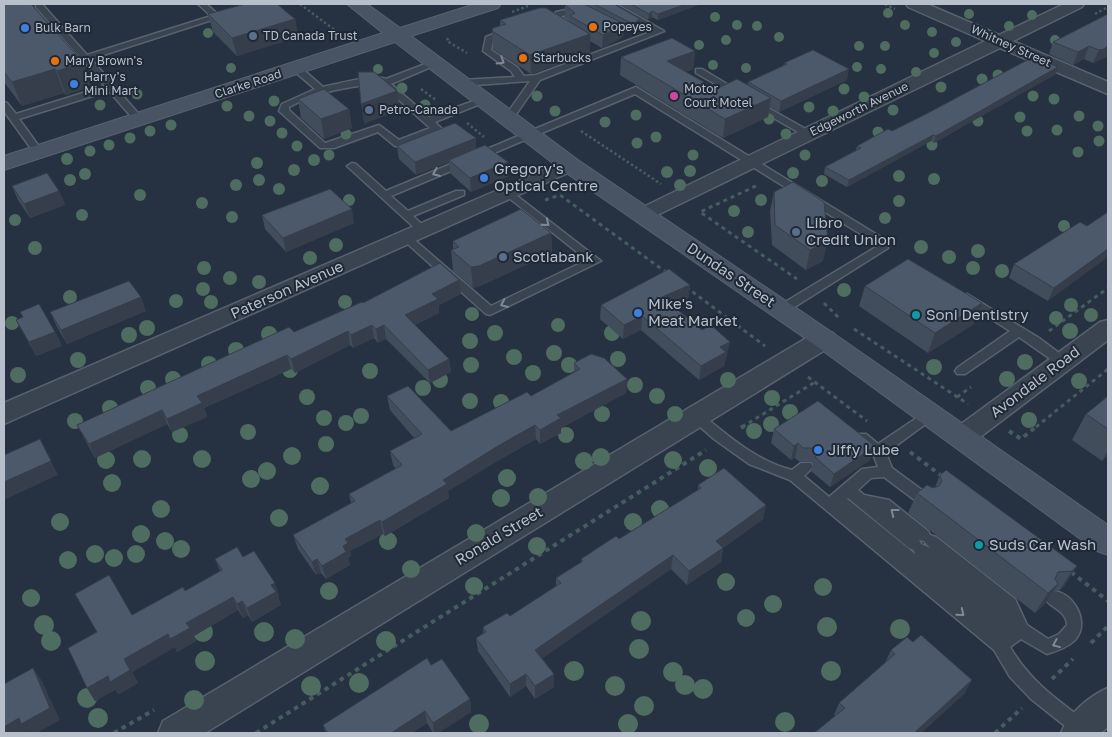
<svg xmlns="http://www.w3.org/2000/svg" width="1112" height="737" viewBox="0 0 1112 737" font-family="'Golos Text',sans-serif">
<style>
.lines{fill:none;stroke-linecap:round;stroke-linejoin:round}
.lane-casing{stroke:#58626e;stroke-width:3}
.street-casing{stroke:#58626e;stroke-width:3}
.secondary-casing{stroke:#58626e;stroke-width:2}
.path-far2{stroke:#465d5f;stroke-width:2.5;stroke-dasharray:2.5 2.5;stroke-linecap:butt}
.path-far1{stroke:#465d5f;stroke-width:3;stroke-dasharray:4 4;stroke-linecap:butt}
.path{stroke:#465d5f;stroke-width:4;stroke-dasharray:4.5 4.5;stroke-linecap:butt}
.lane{fill:#3a4451;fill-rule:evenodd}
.street{fill:#3a4451;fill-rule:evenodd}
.secondary{fill:#485364;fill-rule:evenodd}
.tree{fill:#4e6c5f}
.wall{fill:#414d5b}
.shaded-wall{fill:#353e4a}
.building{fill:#4c596a;stroke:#353e4a}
.oneway{stroke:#7f8894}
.food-dot{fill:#e8710a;stroke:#1f2936;stroke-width:2}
.shop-dot{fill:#3f7fe0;stroke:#1f2936;stroke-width:2}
.service-dot{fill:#5c6f8a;stroke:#1f2936;stroke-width:2}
.hotel-dot{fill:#d1479c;stroke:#1f2936;stroke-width:2}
.culture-dot{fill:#0f9aa8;stroke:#1f2936;stroke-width:2}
.labels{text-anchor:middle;stroke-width:4;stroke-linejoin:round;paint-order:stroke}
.far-poi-label{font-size:12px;fill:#b7bfcb;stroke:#1f2936;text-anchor:start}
.far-street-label{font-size:12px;fill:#b7bfcb;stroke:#1f2936}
.poi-label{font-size:15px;fill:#b7bfcb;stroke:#1f2936;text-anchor:start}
.street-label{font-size:15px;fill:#b7bfcb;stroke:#1f2936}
</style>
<rect width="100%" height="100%" fill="#263241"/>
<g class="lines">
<g class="lane-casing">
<g id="lane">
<path d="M36,4H42L87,55L211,16L198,4H206L221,17L91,59L143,119L141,121H135L109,91L19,119L43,152L38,155L35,154L4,111V102L7,103L16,114L105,86L36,7Z"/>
<path d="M607,4H616L664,31L540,80L512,120L509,121L504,118L530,81L462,86L458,83L462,80L515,77L511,71L483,51L486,37L507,29L511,31L493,40L491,50L517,67L524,76L536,75L653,31Z"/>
<path d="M581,7L585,9L584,11L562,16L561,17L570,22V26H564L553,18L556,12Z"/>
<path d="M433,61L440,63L391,84L429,117L482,98H488L490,100L435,122L442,129L440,131L401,146H395L378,132L334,148H320L279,111L282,104L315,89L293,70V66H299L323,87C337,84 375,74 386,79ZM380,83L430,128L399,140L379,125L325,143L289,110V107C318,91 348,87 380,83Z"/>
<path d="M696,69H702L742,93L734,95L696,73Z"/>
<path d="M636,87L884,239L888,248L785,313H777L775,310L777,307L876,247L875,243L635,94L391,196L408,211L456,191H464V195L413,216L428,230L423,233L419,232L347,166L352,163L356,164L386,191Z"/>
<path d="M754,100L811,132L813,134L811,136H805L751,105L749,103Z"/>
<path d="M508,189L601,261L490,315L486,314L401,238L406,235L410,236L491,306L587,260L504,194V190Z"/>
<path d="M967,294L1039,338L1067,359L1069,362L1067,365H1059L1019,337L965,374H957L955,371L957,368L1010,331L963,301L961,298Z"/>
<path d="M930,409L935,411L937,414L935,417L886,453L892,468L930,496L932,500L930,504L925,506L920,504L884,477L871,478L858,490L864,495L889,500L928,531L930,535L936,537L1015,599L1027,625L1048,639L1059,634L1067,625C1066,609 1050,609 1044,597L1047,592C1068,585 1093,620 1075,640C1068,647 1057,651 1047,654L1021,639L1010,647C1030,681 1056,699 1087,722L1089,728L1087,733H1074L1031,699L1010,677L994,650L790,480L749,464L714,439L689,417L691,414H701C729,436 756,461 792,470L801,463H811L813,467L804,476L829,497L862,469L878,467L873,454L854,438L856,434H866L878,444ZM848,498L909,548L914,550L915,554L847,499ZM919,540L924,541L930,548L921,544Z"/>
</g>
</g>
<g class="street-casing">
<g id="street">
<path d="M906,4H927L999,35L1064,4H1084L1082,7L1013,41L1108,82V94L1000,48L649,219L642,221L635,219L631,215L635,211L985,41L908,7Z"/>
<path d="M570,159L577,161L580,165L577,169L4,424V403Z"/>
<path d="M1108,320V340L971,444L962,447L953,444L949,437L953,430L1100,322Z"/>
<path d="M824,331L833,333L836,339L833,345L205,733H158L163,721L815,333Z"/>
<path d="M1108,688V727L1101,733H1061C1068,714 1089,696 1108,688Z"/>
</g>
</g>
<g class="secondary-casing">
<path id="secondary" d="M347,4H367L400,28L475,4H501L498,8L411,36L578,160L833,333L1108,525V555L1097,551L815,345L562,170L395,42L4,170V156L383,33Z"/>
</g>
<g class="path-far2">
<path d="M300,4L340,34"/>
<path d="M885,4L895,9"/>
<path d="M512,12L528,6"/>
<path d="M1095,14L1108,7"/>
<path d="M448,38L447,41L467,53"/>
<path d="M421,89L436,100"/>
<path d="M467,123L484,137"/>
<path d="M581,131L661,184"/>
<path d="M753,187L757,185"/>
</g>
<g class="path-far1">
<path d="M756,186L700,212L797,279"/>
<path d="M545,200L560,195L667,273"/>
<path d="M686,287L765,346"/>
<path d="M824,303L841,320"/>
<path d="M854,329L968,404"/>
<path d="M1049,331L1108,288"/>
<path d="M808,377L867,421"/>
<path d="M957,397L971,387"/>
<path d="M742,427L815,382"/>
<path d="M1036,427L1108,369"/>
</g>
<g class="path">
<path d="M741,428L744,426"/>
<path d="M1009,431L1021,439L1037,426"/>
<path d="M910,452L943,477"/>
<path d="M1071,572L1108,601"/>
<path d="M1091,643L1108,626"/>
<path d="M1052,679L1073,659"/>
<path d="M114,733L154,710"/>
<path d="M256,733L706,450"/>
<path d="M995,733L1022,708"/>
</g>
<use href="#lane" class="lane"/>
<use href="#street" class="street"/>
<use href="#secondary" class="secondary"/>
</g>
<g class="tree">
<circle cx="888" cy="13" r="5"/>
<circle cx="969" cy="14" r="5"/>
<circle cx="1032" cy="15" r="5"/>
<circle cx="715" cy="17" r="5"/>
<circle cx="737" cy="25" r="5"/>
<circle cx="905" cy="25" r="5"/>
<circle cx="757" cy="26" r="5"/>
<circle cx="1009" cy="26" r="5"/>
<circle cx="932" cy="32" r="5"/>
<circle cx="208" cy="33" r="5"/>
<circle cx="779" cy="37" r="5"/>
<circle cx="726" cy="40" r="5"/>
<circle cx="1055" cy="40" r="5"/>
<circle cx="956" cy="42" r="5"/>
<circle cx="699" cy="45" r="5"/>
<circle cx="859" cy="46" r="5"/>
<circle cx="885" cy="46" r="5"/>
<circle cx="934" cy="53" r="5"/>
<circle cx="713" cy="65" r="5"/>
<circle cx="857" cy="67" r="5"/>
<circle cx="231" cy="68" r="5"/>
<circle cx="746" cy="68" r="5"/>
<circle cx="378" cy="69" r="5"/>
<circle cx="881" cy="69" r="5"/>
<circle cx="916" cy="72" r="5"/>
<circle cx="998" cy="75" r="5.5"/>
<circle cx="982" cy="79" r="5.5"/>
<circle cx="941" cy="87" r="5.5"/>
<circle cx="402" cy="88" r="5.5"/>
<circle cx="844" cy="89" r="5.5"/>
<circle cx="137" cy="94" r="5.5"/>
<circle cx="537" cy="96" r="5.5"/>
<circle cx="1033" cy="96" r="5.5"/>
<circle cx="864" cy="97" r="5.5"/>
<circle cx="1054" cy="99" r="5.5"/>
<circle cx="274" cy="101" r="5.5"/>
<circle cx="100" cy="105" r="5.5"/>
<circle cx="425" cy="105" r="5.5"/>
<circle cx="227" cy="106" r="5.5"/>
<circle cx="809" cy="107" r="5.5"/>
<circle cx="893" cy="110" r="5.5"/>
<circle cx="555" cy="111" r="5.5"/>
<circle cx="833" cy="111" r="5.5"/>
<circle cx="636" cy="115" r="5.5"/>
<circle cx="249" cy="116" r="5.5"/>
<circle cx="1079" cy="116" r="5.5"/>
<circle cx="1020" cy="117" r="5.5"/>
<circle cx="769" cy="119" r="5.5"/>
<circle cx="270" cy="121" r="5.5"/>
<circle cx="978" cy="121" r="5.5"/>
<circle cx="605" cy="122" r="5.5"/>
<circle cx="171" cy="125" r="5.5"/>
<circle cx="1098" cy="126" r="5.5"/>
<circle cx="1057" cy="130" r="5.5"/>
<circle cx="150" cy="131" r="5.5"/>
<circle cx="1027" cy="131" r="5.5"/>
<circle cx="878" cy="132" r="5.5"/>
<circle cx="282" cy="133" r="5.5"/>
<circle cx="346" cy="134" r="5.5"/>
<circle cx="786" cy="134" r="5.5"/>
<circle cx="656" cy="137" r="5.5"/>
<circle cx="130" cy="138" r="5.5"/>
<circle cx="1099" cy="141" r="5.5"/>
<circle cx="637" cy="143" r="5.5"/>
<circle cx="109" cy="145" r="5.5"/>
<circle cx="932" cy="145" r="5.5"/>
<circle cx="297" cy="146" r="5.5"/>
<circle cx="90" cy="151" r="5.5"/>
<circle cx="1078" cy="152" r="5.5"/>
<circle cx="329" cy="155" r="5.5"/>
<circle cx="693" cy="155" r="5.5"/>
<circle cx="805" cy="155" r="5.5"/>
<circle cx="67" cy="159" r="6"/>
<circle cx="314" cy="160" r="6"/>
<circle cx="257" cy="163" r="6"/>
<circle cx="294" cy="170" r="6"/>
<circle cx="690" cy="171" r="6"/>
<circle cx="667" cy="172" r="6"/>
<circle cx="793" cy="173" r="6"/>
<circle cx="85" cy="174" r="6"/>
<circle cx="899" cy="176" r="6"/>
<circle cx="934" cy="179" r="6"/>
<circle cx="70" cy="180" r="6"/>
<circle cx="259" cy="180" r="6"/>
<circle cx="822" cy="181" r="6"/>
<circle cx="236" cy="185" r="6"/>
<circle cx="680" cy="185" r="6"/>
<circle cx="279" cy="189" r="6"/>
<circle cx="140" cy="195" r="6"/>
<circle cx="349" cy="200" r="6"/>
<circle cx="761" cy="200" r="6"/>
<circle cx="899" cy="201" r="6"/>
<circle cx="202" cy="203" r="6"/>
<circle cx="734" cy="211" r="6"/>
<circle cx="82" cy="215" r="6"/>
<circle cx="232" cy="217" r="6"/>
<circle cx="885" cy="218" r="6"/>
<circle cx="15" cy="220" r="6"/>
<circle cx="1064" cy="226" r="6"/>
<circle cx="748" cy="232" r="6"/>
<circle cx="336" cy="245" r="7"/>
<circle cx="921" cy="247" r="7"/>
<circle cx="35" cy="248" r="7"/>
<circle cx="978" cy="251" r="7"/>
<circle cx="949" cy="257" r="7"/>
<circle cx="310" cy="258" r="7"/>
<circle cx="204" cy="268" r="7"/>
<circle cx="973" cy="268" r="7"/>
<circle cx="1002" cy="271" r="7"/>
<circle cx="230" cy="278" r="7"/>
<circle cx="259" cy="282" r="7"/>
<circle cx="203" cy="289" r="7"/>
<circle cx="844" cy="290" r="7"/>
<circle cx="70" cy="297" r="7"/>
<circle cx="176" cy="301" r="7"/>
<circle cx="211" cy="302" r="7"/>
<circle cx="345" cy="302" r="7"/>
<circle cx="1071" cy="305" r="7"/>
<circle cx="472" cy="314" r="7"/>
<circle cx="1091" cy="315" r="7"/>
<circle cx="1056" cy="318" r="7"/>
<circle cx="12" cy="323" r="7"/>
<circle cx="558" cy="325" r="7"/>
<circle cx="147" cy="328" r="8"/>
<circle cx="1070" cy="331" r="8"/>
<circle cx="495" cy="333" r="8"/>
<circle cx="612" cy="333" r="8"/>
<circle cx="269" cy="334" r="8"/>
<circle cx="129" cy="335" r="8"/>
<circle cx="470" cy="341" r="8"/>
<circle cx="236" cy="350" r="8"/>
<circle cx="554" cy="353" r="8"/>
<circle cx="514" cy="357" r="8"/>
<circle cx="618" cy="359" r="8"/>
<circle cx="78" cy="360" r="8"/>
<circle cx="1025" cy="362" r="8"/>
<circle cx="209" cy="364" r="8"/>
<circle cx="471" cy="365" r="8"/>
<circle cx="569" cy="365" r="8"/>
<circle cx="934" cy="367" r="8"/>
<circle cx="290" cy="370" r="8"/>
<circle cx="370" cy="371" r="8"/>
<circle cx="533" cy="373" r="8"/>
<circle cx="18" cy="375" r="8"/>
<circle cx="173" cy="379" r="8"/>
<circle cx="1007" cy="379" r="8"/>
<circle cx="440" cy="380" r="8"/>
<circle cx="728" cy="380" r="8"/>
<circle cx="1079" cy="381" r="8"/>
<circle cx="635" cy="385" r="8"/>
<circle cx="148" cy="388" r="8"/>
<circle cx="423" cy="388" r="8"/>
<circle cx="657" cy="396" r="8"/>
<circle cx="307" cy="397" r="8"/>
<circle cx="772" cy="398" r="8"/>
<circle cx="470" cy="401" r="8"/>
<circle cx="501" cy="402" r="8"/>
<circle cx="110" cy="408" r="8"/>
<circle cx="790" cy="412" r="8"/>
<circle cx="602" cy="414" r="8"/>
<circle cx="675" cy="414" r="8"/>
<circle cx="361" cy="416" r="8"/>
<circle cx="324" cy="418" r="8"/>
<circle cx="1029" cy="420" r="8"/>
<circle cx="75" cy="421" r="8"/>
<circle cx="346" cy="423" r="8"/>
<circle cx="771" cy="424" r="8"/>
<circle cx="754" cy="431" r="8"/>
<circle cx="248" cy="432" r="8"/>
<circle cx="180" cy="435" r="8"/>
<circle cx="566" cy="435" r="8"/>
<circle cx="326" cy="444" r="8"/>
<circle cx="292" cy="456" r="9"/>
<circle cx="601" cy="457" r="9"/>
<circle cx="142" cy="459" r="9"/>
<circle cx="202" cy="459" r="9"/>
<circle cx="106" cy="460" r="9"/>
<circle cx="673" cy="460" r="9"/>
<circle cx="584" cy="461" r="9"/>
<circle cx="708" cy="468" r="9"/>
<circle cx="267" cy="471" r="9"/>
<circle cx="507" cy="478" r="9"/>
<circle cx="251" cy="479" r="9"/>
<circle cx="112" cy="483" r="9"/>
<circle cx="320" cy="486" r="9"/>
<circle cx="538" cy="497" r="9"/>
<circle cx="501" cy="498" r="9"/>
<circle cx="161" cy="509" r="9"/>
<circle cx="660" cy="509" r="9"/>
<circle cx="279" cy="518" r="9"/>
<circle cx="60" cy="522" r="9"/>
<circle cx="633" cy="522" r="9"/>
<circle cx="476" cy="533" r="9"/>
<circle cx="141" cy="534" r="9"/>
<circle cx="165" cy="541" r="9"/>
<circle cx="388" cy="541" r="9"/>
<circle cx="537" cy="546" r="9"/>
<circle cx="181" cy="549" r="9"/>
<circle cx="95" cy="554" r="9"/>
<circle cx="136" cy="554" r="9"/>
<circle cx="114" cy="558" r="9"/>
<circle cx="68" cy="560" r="9"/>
<circle cx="411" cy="569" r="9"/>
<circle cx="726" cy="582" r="9"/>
<circle cx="474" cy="586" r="9"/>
<circle cx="823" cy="587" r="9"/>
<circle cx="329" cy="591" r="9"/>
<circle cx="31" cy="598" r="9"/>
<circle cx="773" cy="604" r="9"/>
<circle cx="746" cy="618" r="9"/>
<circle cx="641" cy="621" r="10"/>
<circle cx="44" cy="625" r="10"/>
<circle cx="827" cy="627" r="10"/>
<circle cx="900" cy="629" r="10"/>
<circle cx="203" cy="632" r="10"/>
<circle cx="264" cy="632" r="10"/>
<circle cx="295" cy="639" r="10"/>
<circle cx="51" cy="641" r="10"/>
<circle cx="386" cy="641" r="10"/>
<circle cx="639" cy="649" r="10"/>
<circle cx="205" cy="661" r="10"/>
<circle cx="574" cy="671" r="10"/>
<circle cx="831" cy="671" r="10"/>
<circle cx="673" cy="672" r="10"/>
<circle cx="359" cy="683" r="10"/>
<circle cx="685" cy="685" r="10"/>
<circle cx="311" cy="686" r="10"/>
<circle cx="615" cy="686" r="10"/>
<circle cx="703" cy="689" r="10"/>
<circle cx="87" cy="698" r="10"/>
<circle cx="194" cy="700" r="10"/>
<circle cx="644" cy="706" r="10"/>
<circle cx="98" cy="718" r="10"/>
<circle cx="785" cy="722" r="10"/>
<circle cx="479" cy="724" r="10"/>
<circle cx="628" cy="724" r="10"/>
</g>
<g class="wall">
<path d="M4,4L91,86L66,95L64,93L22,106L4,82Z"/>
<path d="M588,4H614L640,19V25L633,30L624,26L623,37L602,48L590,41V53L531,74L493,49L492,31L500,25V20L570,22L565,17V5L588,6Z"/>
<path d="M619,4H698V5L658,20L652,17L648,20Z"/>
<path d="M208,14L295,19L298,37L237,56L213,32Z"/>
<path d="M1108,14L1098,61L1093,63L1084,59L1073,65L1049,54L1053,42Z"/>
<path d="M695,51L693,69L685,72L716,89L747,85L748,82L783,66L784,63L847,80L779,112L770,107L768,117L723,138L620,75L621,57Z"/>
<path d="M1056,74L934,143L931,141L847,187L824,174L825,167L856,150L857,146L892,131Z"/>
<path d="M298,99L349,109L352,128L324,139L301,118Z"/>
<path d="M397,146L476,149L509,176L471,192L450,173L449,162L416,175L399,159Z"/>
<path d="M12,186L59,191L65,205L30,218L18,200Z"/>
<path d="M774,192L823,261L806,270L772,245L770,211Z"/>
<path d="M262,215L354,223L286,252L265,229Z"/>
<path d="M1087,226L1048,301L1009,278L1014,264Z"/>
<path d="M551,233L552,253L480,286L473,288L453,271L451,250L453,249V241Z"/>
<path d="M690,285L688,299L673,306L727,356L726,357L724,366L699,380L641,330L623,339L600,319L601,305Z"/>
<path d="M865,286L974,324L928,353L859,306Z"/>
<path d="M461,294L439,305V313L415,325L449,359L451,372L430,383L386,339L378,343L374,338L353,348L350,345L295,373L291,369L204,408L207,417L172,432L167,424L95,458L77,425L294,332L363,303Z"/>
<path d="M146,311L67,344L57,327L50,312Z"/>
<path d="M16,320L55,332L62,346L36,356Z"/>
<path d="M574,363L627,379L626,393L561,428V433L540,444L536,439L499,460L448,491L449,498L385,536L383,534L350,551L351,556L348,558L350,565L326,579L321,573L316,575L298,549L293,535L351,503L349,494L396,469L393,465L390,451L414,438L390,410L387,396L451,431L531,396L574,373Z"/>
<path d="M1108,396V455L1102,461L1072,440L1086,414Z"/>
<path d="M774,429L870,460L830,487L811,471L813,464V462H800L795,458L791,460L771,443Z"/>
<path d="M940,475L1077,566L1064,586L1059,591H1054L1046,603L1035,613L908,513L917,493L935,487Z"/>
<path d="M698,485L766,505L763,519L723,548L721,562L687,585L671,569L542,658L554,674V687L535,699L526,686L510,697L478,651L476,638L483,633V627L510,616L556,586V578L581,562V559L619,539L698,490Z"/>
<path d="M243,557L279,596L278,597L281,605L252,622L248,615L243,618L238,610L194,636L196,641L177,652L175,647L132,672L138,683L119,694L115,690L95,701L87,688L97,632L132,615L185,591L220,571L215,559Z"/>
<path d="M891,650L965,693L921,733H814L835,716L834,715L839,703L885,663Z"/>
<path d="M431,665L470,699L471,712L438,733H433L427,723L412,733H326L323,725Z"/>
</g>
<g class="shaded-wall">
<path d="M686,4H698V5L658,20V14Z"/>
<path d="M652,11V17L648,20L649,14Z"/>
<path d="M295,19L298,37L237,56L232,38Z"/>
<path d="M640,19V25L633,30V24Z"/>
<path d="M624,24L623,37L602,48L603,35Z"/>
<path d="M590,34V53L531,74L530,55Z"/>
<path d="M1089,46L1084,59L1073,65L1078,52Z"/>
<path d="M1108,46V56L1098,61L1093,63L1099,50Z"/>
<path d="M695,51L693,69L666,79L667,61Z"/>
<path d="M83,62L91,86L66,95L57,71Z"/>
<path d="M1058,67L1056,74L934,143L936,136Z"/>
<path d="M55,69L64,93L22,106L12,82Z"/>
<path d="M849,69L847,80L779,112L781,101Z"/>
<path d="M397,91L400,110L364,124L361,104Z"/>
<path d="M771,98L768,117L723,138L725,119Z"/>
<path d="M349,109L352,128L324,139L321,119Z"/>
<path d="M933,135L931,141L847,187L849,180Z"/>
<path d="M476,138V151L449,160V162L416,175L415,162Z"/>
<path d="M508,162L509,176L471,192L470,178Z"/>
<path d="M59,191L65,205L30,218L24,204Z"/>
<path d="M352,209L354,223L286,252L283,238Z"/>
<path d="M551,233L552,253L480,286L473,288L471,267Z"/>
<path d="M828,241L823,261L806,270L810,250Z"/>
<path d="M1108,249V257L1048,301L1054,288Z"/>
<path d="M459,280L461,294L439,305V313L407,329L405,315L432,294Z"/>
<path d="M690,285L688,299L661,312L662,297Z"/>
<path d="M141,297L146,311L67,344L61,330Z"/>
<path d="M982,303L974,324L928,353L935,333Z"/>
<path d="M642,316L641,330L623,339L624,325Z"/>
<path d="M372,325L374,338L353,348L351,335Z"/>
<path d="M384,325L386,339L378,343L376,329Z"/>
<path d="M348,331L350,345L295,373L291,359Z"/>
<path d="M55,332L62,346L36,356L29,342Z"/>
<path d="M730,342L727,356L726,357L724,366L699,380L701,366L720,347Z"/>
<path d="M287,355L291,369L204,408L207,417L172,432L167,419L197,396Z"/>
<path d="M449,359L451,372L430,383L428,370Z"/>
<path d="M627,379L626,393L561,428V433L540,444V430L557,415Z"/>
<path d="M162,410L167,424L95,458L89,444Z"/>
<path d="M535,425L536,439L499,460L448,491L449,498L385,536L382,522L443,480L498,446Z"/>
<path d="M40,439L58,475L4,500V482Z"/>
<path d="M798,443L795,458L791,460L794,446Z"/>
<path d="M875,446L870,460L830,487L834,474Z"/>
<path d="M1108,450V455L1102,461Z"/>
<path d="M766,505L763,519L714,555L716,541Z"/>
<path d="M380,520L383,534L350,551L351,556L348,558L350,565L326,579L322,566L343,546L345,539Z"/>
<path d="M723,548L721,562L687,585L689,571Z"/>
<path d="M673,555L671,569L536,663L535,650Z"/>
<path d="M317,559L321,573L316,575L312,562Z"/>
<path d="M1077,566L1064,586L1059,591L1072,571Z"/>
<path d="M275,583L279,596L278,597L281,605L252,622L247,608Z"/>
<path d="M1058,584L1046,603L1035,613L1048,593Z"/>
<path d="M233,597L238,610L194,636L196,641L177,652L175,647L132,672L138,683L119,694L115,690L95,701L87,688L124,659Z"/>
<path d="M242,601L248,615L243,618L237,604Z"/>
<path d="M33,668L42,681L60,720L37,733H29L27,731L24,733H4V727Z"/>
<path d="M526,674V686L510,697V684Z"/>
<path d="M554,674V687L535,699V686Z"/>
<path d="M972,680L965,693L921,733H914Z"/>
<path d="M470,699L471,712L438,733H434L433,723Z"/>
<path d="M425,711L427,723L412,733H391Z"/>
</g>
<g class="building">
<path d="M4,4H31L83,62L57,71L55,69L12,82L4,72Z"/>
<path d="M245,4H277L295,19L232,38L208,14Z"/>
<path d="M570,4H584L624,24L603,35L570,16L575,13L565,5Z"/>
<path d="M594,4H614L640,19L633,24Z"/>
<path d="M631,4H686L658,14L652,11L649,14Z"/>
<path d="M539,8H546L590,34L530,55L492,31L493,28L506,24L500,20Z"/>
<path d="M1108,14V46L1104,49L1099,50L1089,46L1078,52L1053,42Z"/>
<path d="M672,38L695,51L667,61L716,89L737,79L771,98L725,119L621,57Z"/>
<path d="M813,50L849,69L781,101L748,82L787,64L784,63Z"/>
<path d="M1033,57L1058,67L936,136L933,135L849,180L825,167L861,148L857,146L888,129L892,131L926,114Z"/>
<path d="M358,72H374L397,91L361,104Z"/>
<path d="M324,89L349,109L321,119L298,99Z"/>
<path d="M455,123L476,138L415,162L397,146Z"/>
<path d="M485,145L508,162L470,178L449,160Z"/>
<path d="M47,173L59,191L24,204L12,186Z"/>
<path d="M793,182L824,202L828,241L810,250L775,225L774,192Z"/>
<path d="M330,189L352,209L283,238L262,215Z"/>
<path d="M521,209L551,233L479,266L471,267L451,250L459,247L453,241Z"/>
<path d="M1108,212V249L1054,288L1014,264L1080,222L1087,226Z"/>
<path d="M908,259L982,303L935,333L865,286Z"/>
<path d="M440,263L459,280L432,294L438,299L405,315L449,359L428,370L384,325L376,329L372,325L351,335L348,331L291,359L287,355L197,396L202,403L167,419L162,410L89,444L77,425L289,327L294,332L362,302L363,303Z"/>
<path d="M669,269L690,285L662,297L702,330L711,325L730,342L720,347L726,352L701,366L642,316L624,325L601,305Z"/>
<path d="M129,281L141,297L61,330L50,312Z"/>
<path d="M39,304L55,332L29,342L16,320L23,317L20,312Z"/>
<path d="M591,354L604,358L627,379L557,415L561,418L540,430L535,425L498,446L443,480L447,484L382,522L380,520L345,539L348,543L343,546L346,552L322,566L317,559L312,562L293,535L355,501L349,494L402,465L390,451L422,434L387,396L408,386L451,431L527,392L531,396L580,369L574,363Z"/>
<path d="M1108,396V429L1086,414Z"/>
<path d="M818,401L875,446L834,474L815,457L819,453L817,448H803L798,443L794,446L774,429Z"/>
<path d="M40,439L51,461L4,482V455Z"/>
<path d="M724,468L766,505L716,541L723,548L689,571L673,555L535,650L554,674L535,686L526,674L510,684L476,638L486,632L483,627L507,613L510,616L561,583L556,578L583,561L581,559L616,536L619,539L701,488L698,485Z"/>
<path d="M946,470L1077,566L1072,571L1058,572L1055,579L1058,584L1048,593L917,493L927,485L933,488L939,486L942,481L940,475Z"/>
<path d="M237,547L243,557L254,551L275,583L271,585L276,592L247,608L242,601L237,604L233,597L186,623L190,628L170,639L168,634L124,659L130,670L110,682L108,676L87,688L68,648L97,632L75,594L109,575L132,615L183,587L185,591L222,570L215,559Z"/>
<path d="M921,635L972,680L914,733H814L845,708L839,703L895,654L891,650L907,637L913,642Z"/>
<path d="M427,658L431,665L442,659L470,699L433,723L425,711L391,733H328L323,725Z"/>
<path d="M33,668L50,708L21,724L19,718L4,727V684Z"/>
</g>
<defs><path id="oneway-chevron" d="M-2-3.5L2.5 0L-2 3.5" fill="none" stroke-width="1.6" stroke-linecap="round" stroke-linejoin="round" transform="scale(1.25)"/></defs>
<g class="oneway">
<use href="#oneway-chevron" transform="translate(501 61) rotate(32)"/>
<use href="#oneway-chevron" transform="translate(436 173) rotate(157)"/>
<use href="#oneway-chevron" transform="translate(546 223) rotate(39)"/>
<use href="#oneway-chevron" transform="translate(504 304) rotate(155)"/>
<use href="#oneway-chevron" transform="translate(894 512) rotate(-142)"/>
<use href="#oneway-chevron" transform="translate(961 613) rotate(39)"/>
<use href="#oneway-chevron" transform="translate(1056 644) rotate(158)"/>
</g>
<g class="food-dot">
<circle cx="593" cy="27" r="5"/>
<circle cx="523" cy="58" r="5"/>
<circle cx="55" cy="61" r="5"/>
</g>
<g class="shop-dot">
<circle cx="25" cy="28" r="5"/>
<circle cx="74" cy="84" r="5"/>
<circle cx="484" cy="178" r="5"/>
<circle cx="638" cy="313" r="5"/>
<circle cx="818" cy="450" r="5"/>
</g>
<g class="service-dot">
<circle cx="253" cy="36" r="5"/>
<circle cx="369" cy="110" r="5"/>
<circle cx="796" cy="232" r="5"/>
<circle cx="503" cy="257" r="5"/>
</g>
<circle class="hotel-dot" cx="674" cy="96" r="5"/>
<g class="culture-dot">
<circle cx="916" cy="315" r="5"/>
<circle cx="979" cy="545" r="5"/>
</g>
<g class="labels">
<g class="far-poi-label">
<text x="603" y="31">Popeyes</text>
<text x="35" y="32">Bulk Barn</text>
<text x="263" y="40">TD Canada Trust</text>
<text x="533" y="62">Starbucks</text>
<text x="65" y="65">Mary Brown's</text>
<text x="84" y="81">Harry's<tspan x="84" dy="14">Mini Mart</tspan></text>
<text x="684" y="93">Motor<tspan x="684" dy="14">Court Motel</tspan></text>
<text x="379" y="114">Petro-Canada</text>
</g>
<g class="far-street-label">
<text transform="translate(1011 46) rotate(24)" y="4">Whitney Street</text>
<text transform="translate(248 84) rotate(-18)" y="4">Clarke Road</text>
<text transform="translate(859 109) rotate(-26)" y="4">Edgeworth Avenue</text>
</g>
<g class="poi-label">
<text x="494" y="174">Gregory's<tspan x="494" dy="17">Optical Centre</tspan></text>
<text x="806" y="228">Libro<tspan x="806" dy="17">Credit Union</tspan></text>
<text x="513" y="262">Scotiabank</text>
<text x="648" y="309">Mike's<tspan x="648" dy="17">Meat Market</tspan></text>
<text x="926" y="320">Soni Dentistry</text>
<text x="828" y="455">Jiffy Lube</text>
<text x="989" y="550">Suds Car Wash</text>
</g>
<g class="street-label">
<text transform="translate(731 275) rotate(34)" y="5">Dundas Street</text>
<text transform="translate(287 290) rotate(-24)" y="5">Paterson Avenue</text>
<text transform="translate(1035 382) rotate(-37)" y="5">Avondale Road</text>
<text transform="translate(499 536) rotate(-31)" y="5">Ronald Street</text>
</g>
</g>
<rect width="1112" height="737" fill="none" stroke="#b7bfcb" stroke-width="10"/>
</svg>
